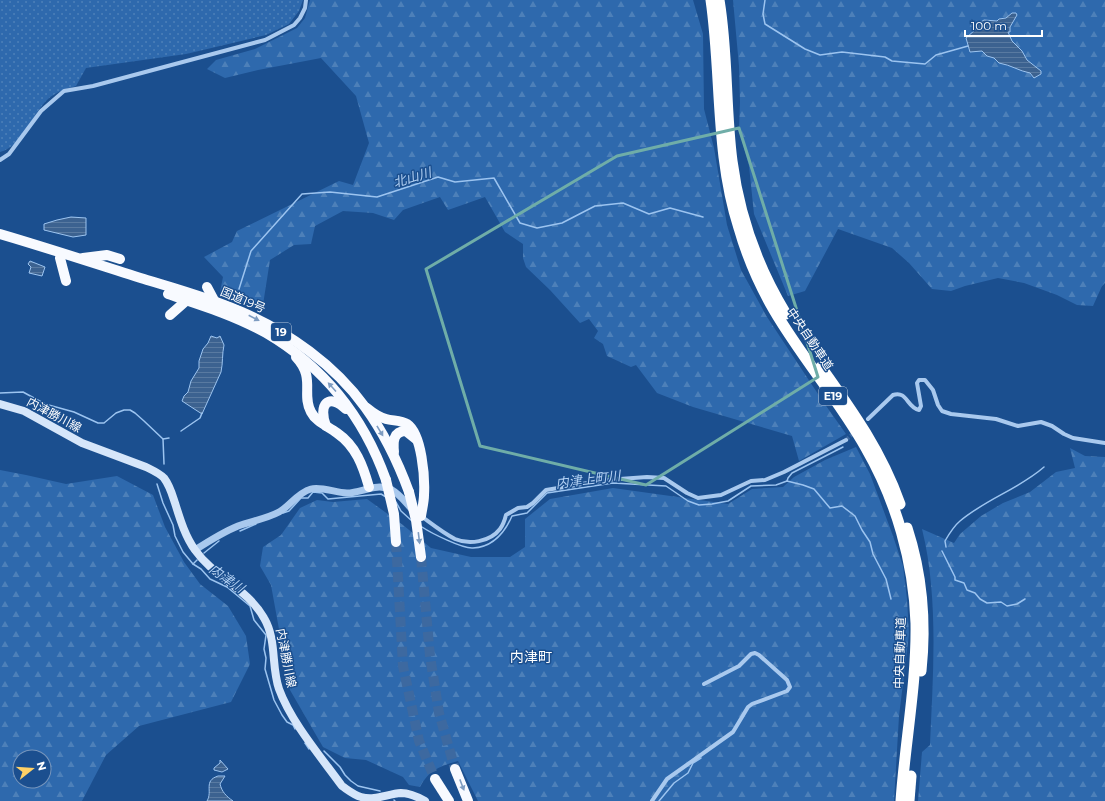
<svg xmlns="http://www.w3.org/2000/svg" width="1105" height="801" viewBox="0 0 1105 801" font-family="Montserrat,'Noto Sans JP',sans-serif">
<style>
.grass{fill:url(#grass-dots)}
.forest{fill:url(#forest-firs);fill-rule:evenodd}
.water{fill:url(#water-rules);stroke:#9cc4f0}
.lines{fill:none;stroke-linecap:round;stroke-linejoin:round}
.stream{stroke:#9cc4f0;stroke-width:1.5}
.minor-tunnel{stroke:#3d69a0;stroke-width:4;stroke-dasharray:4 2;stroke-linecap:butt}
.trunk-tunnel{stroke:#3d69a0;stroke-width:10;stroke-dasharray:10 5;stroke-linecap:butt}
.minor{stroke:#a9c9ee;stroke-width:4}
.tertiary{stroke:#a9c9ee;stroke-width:7}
.secondary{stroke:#d6e6fa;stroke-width:8}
.trunk{stroke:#f8faff;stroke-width:10}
.motorway{stroke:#fff;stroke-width:11}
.trunk-bridge{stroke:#f8faff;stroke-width:10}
.oneway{fill:#7e9cc1}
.marked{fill:none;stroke:#6fada8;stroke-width:3;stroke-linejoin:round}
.labels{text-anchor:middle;stroke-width:3;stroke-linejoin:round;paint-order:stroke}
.shield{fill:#1b4f8f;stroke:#bbcadd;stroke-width:1}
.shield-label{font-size:11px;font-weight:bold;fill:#fff}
.street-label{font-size:12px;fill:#fff;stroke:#1b4f8f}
.water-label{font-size:13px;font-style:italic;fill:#b5d3f5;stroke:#1b4f8f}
.quarter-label{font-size:14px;fill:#fff;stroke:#1b4f8f}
</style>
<defs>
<pattern id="grass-dots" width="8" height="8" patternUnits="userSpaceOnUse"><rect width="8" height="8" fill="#2e69ad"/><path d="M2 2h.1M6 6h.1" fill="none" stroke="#4d80b9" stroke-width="1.8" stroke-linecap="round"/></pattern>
<pattern id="forest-firs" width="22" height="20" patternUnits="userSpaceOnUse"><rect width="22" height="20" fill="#2e69ad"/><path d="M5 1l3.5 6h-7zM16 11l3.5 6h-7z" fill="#4d80b9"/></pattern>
<pattern id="water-rules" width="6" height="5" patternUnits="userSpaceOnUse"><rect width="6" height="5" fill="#3c6290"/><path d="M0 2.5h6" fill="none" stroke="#597aa1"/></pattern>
</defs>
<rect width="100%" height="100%" fill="#1b4f8f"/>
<path class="grass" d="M0,0H303L299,11L289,24L266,35L186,54L86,68L76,86C66,89 56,92 48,99C35,111 22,141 9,148C6,150 3,151 0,152Z"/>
<g class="forest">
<path d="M310,0H693L703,34L704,109L714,148L727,225L741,270L767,317L824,403L846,434L799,461L792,436L693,407L657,393L636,365L631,367L607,356L603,344L594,338L598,331L589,319L580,323L550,290L526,267L523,258V244L505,232L485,197L448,210L440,197L403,210L394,220L373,213L343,211L315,226L311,244L294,245L270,260L262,311L220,292L223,277L204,257L232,242L237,231L339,181L353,185L369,143L356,96L321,58L258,70L225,78L207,69L216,60L255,49L297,28L305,18Z"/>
<path d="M733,0H1105V283L1102,286L1093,306L1077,305L1057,295L1024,283L998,278L965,286L951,291L932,289L909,263L892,248L838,229L805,291L788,296L754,214L749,166L739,130L740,102L739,66Z"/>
<path d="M856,447L870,474L893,536L903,566L907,599L909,634L899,716L894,801H478L458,761C440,766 429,770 420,787L409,785L403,777L366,760L345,758L323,747L290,690L271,585L260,566L263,547L281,535L300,508L317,500L333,502L367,499L403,525L431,548L471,557H510L525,547V519L550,499L613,488L728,504L752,489L783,487L794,477L825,460Z"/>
<path d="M1070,448L1085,456L1105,457V801H918L922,752L930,745C933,675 939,597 922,529L954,543L960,534L981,516L1003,503L1030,492L1056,472L1075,468Z"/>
<path d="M0,470L26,475L66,484L117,476L153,495L165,527L184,562L200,584L228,606L246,636L250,664L231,702L139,726L106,755L82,801H0ZM20,757H44V781H20Z"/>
</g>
<g class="water">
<path d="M1012,13H1016L1017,15L1010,27V32H1008L1012,41L1022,51L1027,60L1041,71V74L1034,78L1030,73C1019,71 1011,65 999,63L994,58L987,56L982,51L970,52L966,38L976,29V25L984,20L997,21L999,19L1006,18Z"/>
<path d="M71,217L86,218V235L73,237L44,230V224L57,220Z"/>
<path d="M30,261L45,267L42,276L29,273L31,267L28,264Z"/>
<path d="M211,336L217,338L220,336L224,345C222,354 223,363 221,372L202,414L182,401L184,396L188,392L191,381L199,368V361L203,349L208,343Z"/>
<path d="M220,760L228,769L222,772L214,770V768L220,763Z"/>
<path d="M218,776H225L220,784C222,792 226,796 233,801H207C213,791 203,781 218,776Z"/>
</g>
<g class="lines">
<g class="stream">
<path d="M765,0L763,14L765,24L805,49L820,55L842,52L885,57L892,61L925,64L936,55L968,46"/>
<path d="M239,289L251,251L302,194L330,192L377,197L438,177L455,182L494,178L520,223L537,228L562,223L595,206L623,203L649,214L670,208L703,217"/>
<path d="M0,393L23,392L45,404L74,412L98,423H104L116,413L124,410H130L135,413L144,421L163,439L164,464"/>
<path d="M181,431L200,418L202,413"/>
<path d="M163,439L169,438"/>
<path d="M787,481L788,478L792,473L843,447"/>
<path d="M157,484L163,503L173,525L175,536L183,552L193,564L201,569L210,579L227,587L250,606L254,620L266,635L264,649L266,658L265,669L274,700L282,715L287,722L293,725L295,729"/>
<path d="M396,502L401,511L412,521"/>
<path d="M283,513L289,511L301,498H308L313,492L322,493L328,499L381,494L386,497"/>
<path d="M422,527C431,533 463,549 473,548C493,547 505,532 512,516L527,513L547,493L613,483L666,486L688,501L699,505L712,504L728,501L751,486L776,485L787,481L803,485L814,489L830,508L842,506L855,516L862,530L870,542L873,554L886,579L891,599"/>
<path d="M240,531L256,524"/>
<path d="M946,547L945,541C949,534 954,526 960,521C986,499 1019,489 1044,467"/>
<path d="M942,551L955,577V580L964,583L967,590L975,593L980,599L987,603L1001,602L1007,606L1017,604L1025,599"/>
<path d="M204,553L219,541"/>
<path d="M193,564L197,560"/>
<path d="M305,743L309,749"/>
<path d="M324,751L340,767L345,775L351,781L358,786L380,791"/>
<path d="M394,800L395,801"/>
<path d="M659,801L674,783L688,773L693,763L701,758"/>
</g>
<path class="minor-tunnel" d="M846,440L856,431"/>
<g class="trunk-tunnel">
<path d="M396,542L403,666L419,741L435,779"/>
<path d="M421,557L430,656L439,713L455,769"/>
</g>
<g class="minor">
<path d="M0,160L9,154L41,111L64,91L93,86L265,40L294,25L300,18L305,8L306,0"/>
<path d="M868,419L893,395C907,390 907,408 919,410L921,406L917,383L919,380H925L933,390L938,405L942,411L951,414L996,419L1018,426L1041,422L1052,426L1064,434L1073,438L1105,443"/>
<path d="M421,516C432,524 443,533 455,539C469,545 490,542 500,529C503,525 505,519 506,515L518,508L527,507L533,503L546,490L606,480L647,477L664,478L687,493L698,498L721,495L751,481L765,480L784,472L846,440"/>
<path d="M652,801L667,779L733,732L748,707L752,704L787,691L790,687L787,680L759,655L755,653L751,654L739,666L704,684"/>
</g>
<path class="tertiary" d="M195,550C209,541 223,532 238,526C251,521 266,519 279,512C290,506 297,493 311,489C321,486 336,493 347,493C362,493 376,482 392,490C401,495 406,504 414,511"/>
<path class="secondary" d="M0,404L24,411L82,443L146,467C152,470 159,473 164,478C170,486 172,494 175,503C180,519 185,536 195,550C214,577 248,589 264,618C277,640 271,666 279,689C291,722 321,757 342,786C348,790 354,795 361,797C375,801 387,794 401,793C410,793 418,797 425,801"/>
<g class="trunk">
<path d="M0,234C48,248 96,264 144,279C177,289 210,298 242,312C288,332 335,365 365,407C384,433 398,462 409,492"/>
<path d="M60,258L66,281"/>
<path d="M83,258L107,255L120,259"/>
<path d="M207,287L215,302"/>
<path d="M168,294C201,305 236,316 266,333C324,367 364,418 386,480"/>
<path d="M170,315L187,300"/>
<path d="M296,357C316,378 301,394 311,412C316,422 328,426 337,433C356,446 363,466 369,487"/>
<path d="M367,408C373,413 379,417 386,419C393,421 401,420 407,424C422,434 425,478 424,495C424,502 422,509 421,516"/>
<path d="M326,426C318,405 328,392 346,409"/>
<path d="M394,452C393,442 393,431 406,431L416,439"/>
<path d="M455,769L468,801"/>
<path d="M435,779L449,801"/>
</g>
<g class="motorway">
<path d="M711,0C722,76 715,154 739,228C747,256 759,284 774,310C802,358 839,400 866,448C896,500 914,562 916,623C917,682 905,742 901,801"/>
<path d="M719,0C728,53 725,107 732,161C739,215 758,268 786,314"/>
<path d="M821,367C853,412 881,451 900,504"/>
<path d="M907,528C922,574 926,623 921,671"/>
<path d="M909,801L911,776"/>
</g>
<g class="trunk-bridge">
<path d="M386,480L394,514L396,542"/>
<path d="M409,492L416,520L421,557"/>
</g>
</g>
<defs><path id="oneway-solid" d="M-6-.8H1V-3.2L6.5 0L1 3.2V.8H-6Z"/></defs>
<g class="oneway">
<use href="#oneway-solid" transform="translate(254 318) rotate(27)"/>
<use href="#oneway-solid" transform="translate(332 387) rotate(-132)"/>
<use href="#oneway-solid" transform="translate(380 431) rotate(59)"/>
<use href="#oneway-solid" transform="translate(419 538) rotate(83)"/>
<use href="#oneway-solid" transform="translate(462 785) rotate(69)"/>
</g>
<path class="marked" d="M739,128L818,377L646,485L480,446L426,269L617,156Z"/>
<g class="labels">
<g class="shield">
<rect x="271" y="323" width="20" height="18" rx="3"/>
<rect x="819" y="387" width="28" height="18" rx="3"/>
</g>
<g class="shield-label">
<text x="281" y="336">19</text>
<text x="833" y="400">E19</text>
</g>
<g class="street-label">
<text transform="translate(243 300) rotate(23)" y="4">国道19号</text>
<text transform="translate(810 339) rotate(56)" y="4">中央自動車道</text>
<text transform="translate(54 415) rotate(28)" y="4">内津勝川線</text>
<text transform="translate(900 653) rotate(-88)" y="4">中央自動車道</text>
<text transform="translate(286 658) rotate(79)" y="4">内津勝川線</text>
</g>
<g class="water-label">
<text transform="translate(412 177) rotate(-17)" y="5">北山川</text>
<text transform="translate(588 479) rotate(-7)" y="5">内津上町川</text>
<text transform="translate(227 578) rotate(35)" y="5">内津川</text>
</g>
<g class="quarter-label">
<text x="531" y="662">内津町</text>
</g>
</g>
<g transform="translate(32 769) rotate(73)"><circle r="19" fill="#1b4f8f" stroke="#7695bc"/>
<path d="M0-3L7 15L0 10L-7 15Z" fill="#ffd166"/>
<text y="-6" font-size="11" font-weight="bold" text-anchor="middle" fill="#ffffff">N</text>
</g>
<path d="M965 30v6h77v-6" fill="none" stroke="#ffffff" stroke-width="2"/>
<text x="971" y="30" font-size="12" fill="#ffffff" stroke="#1b4f8f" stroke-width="3" paint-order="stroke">100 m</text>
</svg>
